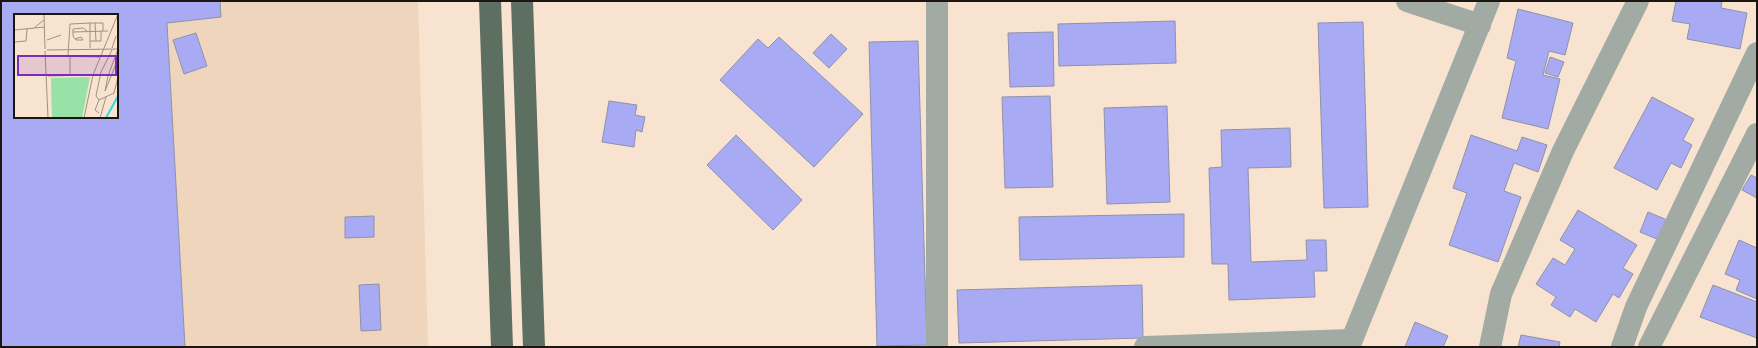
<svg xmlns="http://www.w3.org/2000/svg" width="1758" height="348" viewBox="0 0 1758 348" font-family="'Work Sans',sans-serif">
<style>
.built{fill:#f0d5bd;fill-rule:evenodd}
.building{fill:#a8abf3;stroke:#9091a8;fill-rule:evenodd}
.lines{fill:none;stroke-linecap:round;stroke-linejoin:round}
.minor{stroke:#a1aaa3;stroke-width:22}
.trunk{stroke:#5c6f61;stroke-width:22}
.inset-river{fill:none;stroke:#33d9da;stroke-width:2}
.inset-road{fill:none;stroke:#a09183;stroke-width:1}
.view{fill:#7b2cbf;fill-opacity:0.15;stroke:#7b2cbf;stroke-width:2}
.inset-edge{fill:none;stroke:#1d150f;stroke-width:2}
</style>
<rect width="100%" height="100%" fill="#f7e3d0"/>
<path class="built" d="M1,1H418L428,347H1ZM15,15H117V117H15Z"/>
<g class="building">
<path d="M1,1H220L221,17L167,23L185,347H1ZM15,15H117V117H15Z"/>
<path d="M1676,1H1722L1721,8L1747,13L1740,49L1687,39L1690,24L1672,21Z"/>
<path d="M1518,9L1573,23L1565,55L1549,51L1543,75L1560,79L1548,129L1502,118L1516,61L1507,58Z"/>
<path d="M1175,21L1176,63L1059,66L1058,24Z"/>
<path d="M1363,22L1368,207L1324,208L1318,23Z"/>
<path d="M1053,32L1054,86L1010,87L1008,33Z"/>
<path d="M196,33L207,66L184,74L173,40Z"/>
<path d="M831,34L847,49L829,68L813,53Z"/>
<path d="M779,37L863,114L814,167L720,80L758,39L768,48Z"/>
<path d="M918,41L927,345L877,346L869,42Z"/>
<path d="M1550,57L1564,62L1558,77L1545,73Z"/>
<path d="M1050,96L1053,187L1005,188L1002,97Z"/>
<path d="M1652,97L1694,119L1683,140L1692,145L1681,168L1671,163L1657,190L1614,168Z"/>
<path d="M609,101L637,105L635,115L645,117L642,132L636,130L634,147L602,142Z"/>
<path d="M1167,106L1170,202L1107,204L1104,108Z"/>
<path d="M1290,128L1291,167L1248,168L1251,262L1307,260L1306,240H1326L1327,271H1314L1315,297L1229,300L1228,264H1212L1209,168L1222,167L1221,130Z"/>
<path d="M736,135L802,200L773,230L707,165Z"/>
<path d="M1471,135L1517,151L1522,137L1547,145L1538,172L1514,163L1504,191L1521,197L1498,262L1449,245L1467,193L1453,188Z"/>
<path d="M1751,175L1757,178V198L1742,190Z"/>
<path d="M1578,210L1637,245L1623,268L1633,274L1619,298L1613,294L1596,322L1575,309L1570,317L1551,305L1556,297L1536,284L1553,258L1565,265L1575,249L1560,240Z"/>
<path d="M1648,212L1672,222L1664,242L1640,232Z"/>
<path d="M1184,214V257L1020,260L1019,217Z"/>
<path d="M374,216V237L345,238V217Z"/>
<path d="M1739,240L1757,248V299L1736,290L1740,280L1725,274Z"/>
<path d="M379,284L381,330L361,331L359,285Z"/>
<path d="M1142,285L1143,338L959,343L957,290Z"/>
<path d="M1713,285L1757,302V338L1700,317Z"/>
<path d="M1415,322L1448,336L1443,347H1405Z"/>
<path d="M1521,335L1560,342L1559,347H1518Z"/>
</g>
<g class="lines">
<g class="minor">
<path d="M937,1V347"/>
<path d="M1407,1L1480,25"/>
<path d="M1145,347L1351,340"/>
<path d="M1349,347L1489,1"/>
<path d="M1490,347L1501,294L1563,151L1638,1"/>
<path d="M1622,347L1636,307L1757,53"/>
<path d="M1649,347L1757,134"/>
</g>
<g class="trunk">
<path d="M490,1L502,347"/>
<path d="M522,1L534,347"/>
</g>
</g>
<g transform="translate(14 14)">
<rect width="104" height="104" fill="#f7e3d0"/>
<path d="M76,63L68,104H38L37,64Z" fill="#98e2a7"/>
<path class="inset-river" d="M92,104L104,82"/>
<path class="inset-road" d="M30,0L31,35M76,9H89V17M81,9L82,27M20,14L30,6M0,16L31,13M59,18L94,17M61,25L67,23L69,26H62L59,22V15L69,14L73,17M33,26L47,21M76,27H87V17M0,28L12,27L13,15M98,34L102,22M104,35L94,62L91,77L104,45M33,36L104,35M31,37L34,104M54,41L56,10L76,9V34M56,41V61M37,42L86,43M34,62L79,61M85,86L82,82L87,58L98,36M85,86L100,79L104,63M85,99L81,96L85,86M70,104L79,61L104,0M86,104L92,83"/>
<path class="view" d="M4,42H102V61H4Z"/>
<rect width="104" height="104" class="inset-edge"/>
</g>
<rect width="1758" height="348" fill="none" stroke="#1d150f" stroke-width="4"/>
</svg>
